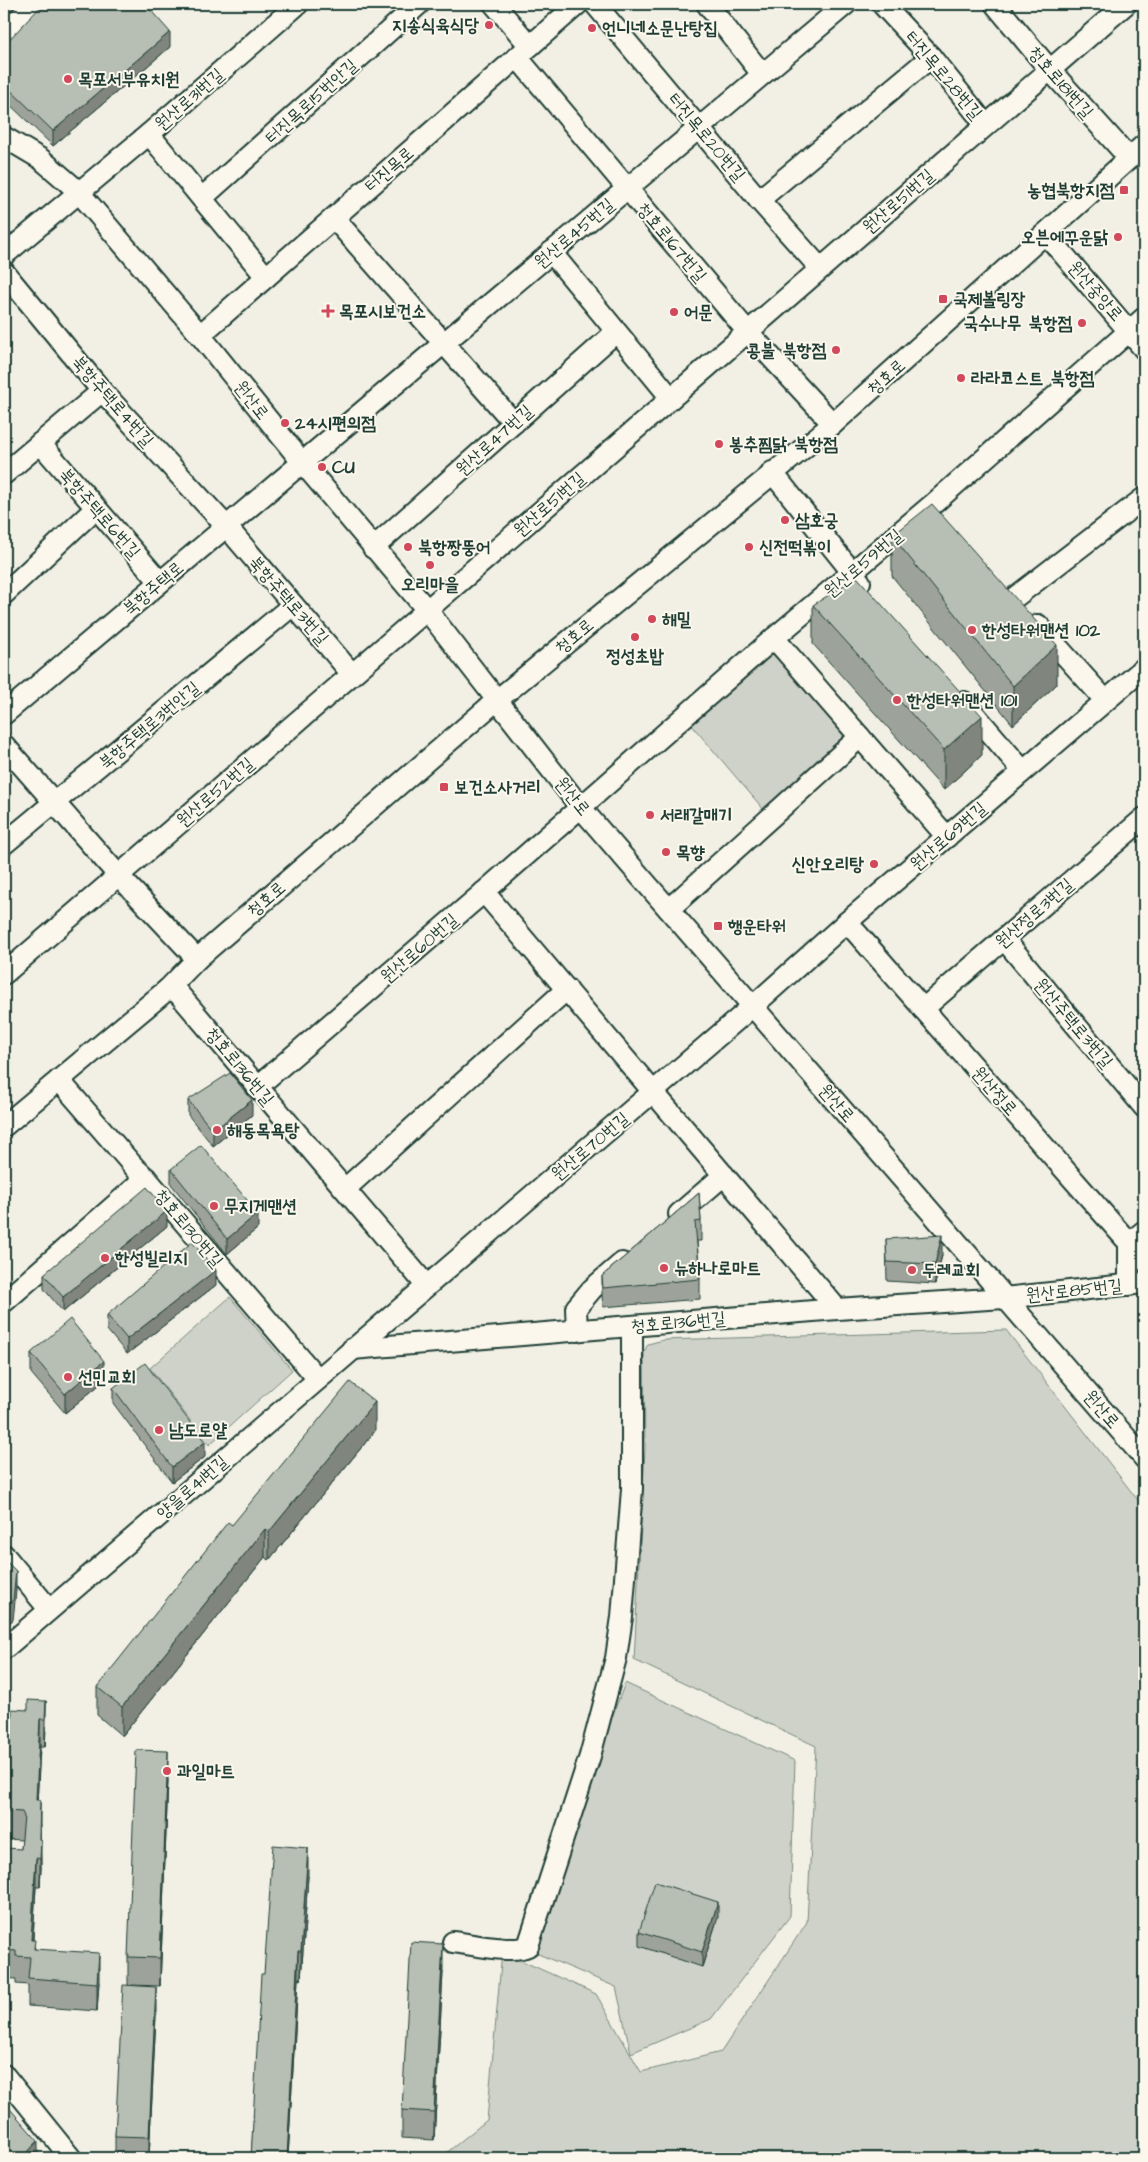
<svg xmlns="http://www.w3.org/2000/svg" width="1148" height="2162" viewBox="0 0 1148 2162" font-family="'Architects Daughter','Poor Story',sans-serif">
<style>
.green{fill:#cfd2c8;stroke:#77887e}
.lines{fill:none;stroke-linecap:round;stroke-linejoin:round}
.minor-casing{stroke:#1f3d34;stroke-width:24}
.minor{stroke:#fbf7ec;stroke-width:20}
.wall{fill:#9da39a;stroke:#1f3d34}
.shaded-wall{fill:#80857d;stroke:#1f3d34}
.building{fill:#b7beb3;stroke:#1f3d34}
.poi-dot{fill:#d1495b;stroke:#fbf7ec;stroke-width:2}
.labels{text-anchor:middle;stroke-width:4;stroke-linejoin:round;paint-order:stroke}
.poi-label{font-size:18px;font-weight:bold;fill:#1f3d34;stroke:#fbf7ec;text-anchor:start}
.street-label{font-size:18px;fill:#1f3d34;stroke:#fbf7ec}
</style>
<rect width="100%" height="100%" fill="#f2f0e5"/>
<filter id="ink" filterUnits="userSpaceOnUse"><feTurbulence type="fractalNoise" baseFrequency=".02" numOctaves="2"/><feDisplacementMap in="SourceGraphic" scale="10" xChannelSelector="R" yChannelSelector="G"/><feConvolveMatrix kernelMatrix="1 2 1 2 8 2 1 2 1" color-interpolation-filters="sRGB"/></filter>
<g filter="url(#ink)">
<g class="green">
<path d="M768,653L778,654L844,730L845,742L765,811L689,722Z"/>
<path d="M230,1297L292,1370L209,1445L150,1368Z"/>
<path d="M1006,1330L1144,1508V2158H440L487,2120L502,1952L596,1994L641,2072L721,2052L807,1922L816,1746L634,1660L645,1449L644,1352L648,1344L663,1340Z"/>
<path d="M625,1683L795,1761L790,1916L711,2019L631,2053L616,1987L524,1948Z"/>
</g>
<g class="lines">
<g class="minor-casing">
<g id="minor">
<path d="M494,4L530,46"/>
<path d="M595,4L759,200L820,268"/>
<path d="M707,4L762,74"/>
<path d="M882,4L931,57L985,124"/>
<path d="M995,4L1049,69L1129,158"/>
<path d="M4,33L34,4"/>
<path d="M517,57L747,331L833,424"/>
<path d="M149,134L266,277"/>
<path d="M4,137L41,159L78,191L200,335L302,462L427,610L581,808L1144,1458"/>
<path d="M202,198L419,4"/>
<path d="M759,200L931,57"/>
<path d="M334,218L514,423"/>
<path d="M1046,234L1144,349"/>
<path d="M551,252L671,398"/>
<path d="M4,255L149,134L298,4"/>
<path d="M4,272L102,391L226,526L352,674"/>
<path d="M200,335L578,4"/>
<path d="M40,443L160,582"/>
<path d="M772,472L860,582"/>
<path d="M4,474L102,391"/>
<path d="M373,548L616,332"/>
<path d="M4,594L95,509"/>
<path d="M1014,598L1144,498"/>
<path d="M1038,625L1105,700"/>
<path d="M774,638L947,837"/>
<path d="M964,702L1023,771"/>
<path d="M4,714L846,4"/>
<path d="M4,745L118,875L197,959"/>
<path d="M4,844L293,605"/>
<path d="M484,892L837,1309"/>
<path d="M669,909L860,737"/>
<path d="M847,922L1144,1260"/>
<path d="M1004,939L1144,1107"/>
<path d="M4,974L427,610L1126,4"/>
<path d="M168,989L178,993L426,1285"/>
<path d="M923,1009L1144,818"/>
<path d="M59,1080L136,1169L146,1178L318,1379"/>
<path d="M257,1087L484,892L774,638L932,505L1144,318"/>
<path d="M4,1126L168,989L197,959L497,700L833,424L1144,145"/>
<path d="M345,1189L567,989"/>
<path d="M679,1214L724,1175"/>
<path d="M1129,1243L1144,1231"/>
<path d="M1129,1285V1243"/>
<path d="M4,1302L146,1178"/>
<path d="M577,1331L576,1308L592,1289L622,1263"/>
<path d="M352,1349L837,1309L1004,1298L1144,1283"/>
<path d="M4,1555L49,1609"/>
<path d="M4,1649L753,1006L847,922L1144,668"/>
<path d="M453,1942C471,1944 513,1954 528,1946L590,1756L616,1658L622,1617L632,1489V1326"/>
<path d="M4,2075L71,2158"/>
</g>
</g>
<use href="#minor" class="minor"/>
</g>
<g class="wall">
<path d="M4,45L170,47L53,146L4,99Z"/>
<path d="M892,536L1057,684L1013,725L892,576Z"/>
<path d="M813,605L982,755L944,790L813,644Z"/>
<path d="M188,1100L252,1115L213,1146L188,1115Z"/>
<path d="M171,1169L258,1228L227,1254L171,1184Z"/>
<path d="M699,1193L701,1221V1241H697L700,1279V1299L603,1307L602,1296V1276Z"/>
<path d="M167,1226L63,1312L44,1289V1274Z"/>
<path d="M886,1239L942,1255L935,1284L887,1281Z"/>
<path d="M216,1285L127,1354L107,1330V1315Z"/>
<path d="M31,1353L104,1381L65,1413L31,1373Z"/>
<path d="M113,1388L205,1457L172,1482L113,1403Z"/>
<path d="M375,1431L269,1560L265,1557L122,1736L97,1715V1687L232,1525Z"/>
<path d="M46,1701L45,1747H40L37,1800L40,1829V1840L41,1868L40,1887H36L33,1940L35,1949L99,1982L97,2011L28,2006V1985L16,1984V1979L4,1978V1863L21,1849L22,1840L6,1839V1811L28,1710Z"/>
<path d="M168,1780L160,1986L132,1985L156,2015L149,2158H115V2136L128,1985V1957Z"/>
<path d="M308,1876L301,1980L298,1979L288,2158H251L264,1974Z"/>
<path d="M718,1917L702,1967L639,1946V1932Z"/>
<path d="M443,1972L434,2140L402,2138V2110Z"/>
</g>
<g class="shaded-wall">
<path d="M170,32V47L53,146V131Z"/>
<path d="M1057,645V684L1013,725V686Z"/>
<path d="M982,716V755L944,790V750Z"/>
<path d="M252,1100V1115L213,1146V1131Z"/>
<path d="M167,1211V1226L63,1312V1297Z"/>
<path d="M258,1213V1228L227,1254V1239Z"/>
<path d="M942,1235V1255L935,1284V1264Z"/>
<path d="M216,1270V1285L127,1354V1339Z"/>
<path d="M104,1361V1381L65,1413V1394Z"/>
<path d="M7,1376V1395L4,1398V1379Z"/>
<path d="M375,1402V1431L269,1560V1532Z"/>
<path d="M205,1442V1457L172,1482V1467Z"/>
<path d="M265,1529V1557L122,1736V1707Z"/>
<path d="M16,1571V1591L13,1620L4,1627V1608Z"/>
<path d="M46,1701V1729L45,1747V1719Z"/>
<path d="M40,1719V1747L36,1828V1800Z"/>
<path d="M168,1751V1780L160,1986V1958Z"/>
<path d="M40,1800V1829L39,1858V1839Z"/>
<path d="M41,1840V1868L40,1887V1859Z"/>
<path d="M308,1848V1876L301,1980V1951Z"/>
<path d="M36,1858V1887L31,1968V1940Z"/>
<path d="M718,1902V1917L702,1967V1952Z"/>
<path d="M443,1944V1972L434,2140V2112Z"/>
<path d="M298,1951V1979L288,2158H287Z"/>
<path d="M99,1953V1982L97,2011V1983Z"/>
<path d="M156,1987V2015L149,2158V2137Z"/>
<path d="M9,2092V2105L4,2112V2099Z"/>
<path d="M38,2141V2154L34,2158H22Z"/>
</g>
<g class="building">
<path d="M43,4H145L170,32L53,131L4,84V45Z"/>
<path d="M932,504L1057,645L1013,686L892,536Z"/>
<path d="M857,577L982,716L944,750L813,605Z"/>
<path d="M230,1073L252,1100L213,1131L188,1100Z"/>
<path d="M201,1145L258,1213L227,1239L171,1169Z"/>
<path d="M147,1187L167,1211L63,1297L44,1274Z"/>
<path d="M699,1193L701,1221L695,1222L700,1279L603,1288L602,1276Z"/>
<path d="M942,1235L935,1264L887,1262L886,1239Z"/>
<path d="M192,1242L216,1270L127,1339L107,1315Z"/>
<path d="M70,1319L104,1361L65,1394L31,1353Z"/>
<path d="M145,1363L205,1442L172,1467L113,1388Z"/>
<path d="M4,1371L7,1376L4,1379Z"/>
<path d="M350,1382L375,1402L269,1532L265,1529L122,1707L97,1687L228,1522L232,1525Z"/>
<path d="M4,1559L16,1571L13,1600L4,1608Z"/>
<path d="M28,1700L46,1701L45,1719H40L36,1800H40L39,1839L41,1840L40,1859L36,1858L31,1940H35L34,1949L99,1953L97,1983L28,1978L30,1957L16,1956V1951L4,1950V1863L5,1848L21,1849L24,1816L22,1812L6,1811L12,1709L28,1710Z"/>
<path d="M136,1750L168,1751L160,1958L128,1957Z"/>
<path d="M273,1845L308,1848L301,1951H298L287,2158H251L261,1974H264Z"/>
<path d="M655,1882L718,1902L702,1952L639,1932Z"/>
<path d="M411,1942L443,1944L434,2112L402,2110Z"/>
<path d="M123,1985L156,1987L149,2137L115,2136Z"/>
<path d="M4,2086L9,2092L4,2099Z"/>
<path d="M4,2102L38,2141L22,2158H4Z"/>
</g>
</g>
<g class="poi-dot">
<circle cx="489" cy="25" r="5"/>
<circle cx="592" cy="28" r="5"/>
<circle cx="68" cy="79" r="5"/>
<rect x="1119" y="185" width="10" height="10" rx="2.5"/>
<circle cx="1118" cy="237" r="5"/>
<rect x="938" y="294" width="10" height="10" rx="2.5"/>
<path d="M325.5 303.5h5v5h5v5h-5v5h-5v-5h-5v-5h5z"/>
<circle cx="674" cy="312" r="5"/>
<circle cx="1082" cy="323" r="5"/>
<circle cx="836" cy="350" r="5"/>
<circle cx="961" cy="378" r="5"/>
<circle cx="285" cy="423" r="5"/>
<circle cx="719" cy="444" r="5"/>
<circle cx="322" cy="467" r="5"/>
<circle cx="785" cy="520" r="5"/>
<circle cx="408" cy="547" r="5"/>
<circle cx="749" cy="547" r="5"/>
<circle cx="430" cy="565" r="5"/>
<circle cx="652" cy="619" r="5"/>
<circle cx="972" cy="630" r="5"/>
<circle cx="635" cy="637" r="5"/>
<circle cx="897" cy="700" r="5"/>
<rect x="439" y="782" width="10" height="10" rx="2.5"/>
<circle cx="650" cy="815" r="5"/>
<circle cx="666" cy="852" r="5"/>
<circle cx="874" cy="864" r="5"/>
<rect x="713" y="921" width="10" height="10" rx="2.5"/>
<circle cx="217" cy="1130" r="5"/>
<circle cx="214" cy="1206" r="5"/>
<circle cx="105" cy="1258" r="5"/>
<circle cx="664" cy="1268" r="5"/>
<circle cx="912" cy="1270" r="5"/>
<circle cx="68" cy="1377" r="5"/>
<circle cx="159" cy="1430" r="5"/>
<circle cx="167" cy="1771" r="5"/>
</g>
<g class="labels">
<g class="poi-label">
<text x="479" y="31" text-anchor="end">지송식육식당</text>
<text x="602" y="34">언니네소문난탕집</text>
<text x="78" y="85">목포서부유치원</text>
<text x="1114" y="196" text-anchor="end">농협북항지점</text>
<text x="1108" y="243" text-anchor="end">오븐에꾸운닭</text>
<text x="953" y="305">국제볼링장</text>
<text x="339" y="317">목포시보건소</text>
<text x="684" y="318">어문</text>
<text x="1072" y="329" text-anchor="end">국수나무 북항점</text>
<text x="826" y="356" text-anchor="end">콩불 북항점</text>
<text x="971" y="384">라라코스트 북항점</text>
<text x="295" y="429">24시편의점</text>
<text x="729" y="450">봉추찜닭 북항점</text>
<text x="332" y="473">CU</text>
<text x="795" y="526">삼호궁</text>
<text x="418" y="553">북항짱뚱어</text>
<text x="759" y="553">신전떡볶이</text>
<text x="430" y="590" text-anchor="middle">오리마을</text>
<text x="662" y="625">해밀</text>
<text x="982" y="636">한성타워맨션 102</text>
<text x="635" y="662" text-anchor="middle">정성초밥</text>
<text x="907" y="706">한성타워맨션 101</text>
<text x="454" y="793">보건소사거리</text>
<text x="660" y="821">서래갈매기</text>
<text x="676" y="858">목향</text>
<text x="864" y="870" text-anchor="end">신안오리탕</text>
<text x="728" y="932">행운타워</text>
<text x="227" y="1136">해동목욕탕</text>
<text x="224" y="1212">무지게맨션</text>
<text x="115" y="1264">한성빌리지</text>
<text x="674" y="1274">뉴하나로마트</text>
<text x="922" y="1276">두레교회</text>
<text x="78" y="1383">선민교회</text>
<text x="169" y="1436">남도로얄</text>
<text x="177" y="1777">과일마트</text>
</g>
<g class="street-label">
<text transform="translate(944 75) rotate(50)" y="6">터진목로28번길</text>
<text transform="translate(1061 82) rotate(49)" y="6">청호로181번길</text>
<text transform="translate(189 99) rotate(-41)" y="6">원산로31번길</text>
<text transform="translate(311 101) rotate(-42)" y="6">터진목로15번안길</text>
<text transform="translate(707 137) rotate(50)" y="6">터진목로20번길</text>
<text transform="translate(389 169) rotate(-41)" y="6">터진목로</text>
<text transform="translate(898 201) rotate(-41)" y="6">원산로51번길</text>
<text transform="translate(574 233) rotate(-40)" y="6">원산로45번길</text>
<text transform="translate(672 242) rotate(50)" y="6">청호로167번길</text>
<text transform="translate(1096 291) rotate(49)" y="6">원산중앙로</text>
<text transform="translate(886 377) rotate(-42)" y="6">청호로</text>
<text transform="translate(252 400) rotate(52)" y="6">원산로</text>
<text transform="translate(113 401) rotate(49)" y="6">북항주택로4번길</text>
<text transform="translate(494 440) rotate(-42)" y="6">원산로47번길</text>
<text transform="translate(549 504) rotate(-41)" y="6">원산로51번길</text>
<text transform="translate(100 513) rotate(49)" y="6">북항주택로6번길</text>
<text transform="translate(863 563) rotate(-40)" y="6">원산로59번길</text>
<text transform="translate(153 588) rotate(-40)" y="6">북항주택로</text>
<text transform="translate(289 600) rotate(49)" y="6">북항주택로3번길</text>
<text transform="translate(574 636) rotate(-40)" y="6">청호로</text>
<text transform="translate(149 725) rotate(-40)" y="6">북항주택로3번안길</text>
<text transform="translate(215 792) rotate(-41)" y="6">원산로52번길</text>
<text transform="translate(573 796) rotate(51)" y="6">원산로</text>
<text transform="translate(948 836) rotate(-41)" y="6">원산로69번길</text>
<text transform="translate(266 899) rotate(-41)" y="6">청호로</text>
<text transform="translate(1034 913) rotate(-41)" y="6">원산정로3번길</text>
<text transform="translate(419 948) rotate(-41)" y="6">원산로60번길</text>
<text transform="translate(1074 1023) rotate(50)" y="6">원산주택로3번길</text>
<text transform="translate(240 1066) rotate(50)" y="6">청호로136번길</text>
<text transform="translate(995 1091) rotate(49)" y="6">원산정로</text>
<text transform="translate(837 1103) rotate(49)" y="6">원산로</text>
<text transform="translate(590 1146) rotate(-40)" y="6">원산로70번길</text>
<text transform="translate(189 1228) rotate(50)" y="6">청호로130번길</text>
<text transform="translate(1074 1290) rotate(-6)" y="6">원산로85번길</text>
<text transform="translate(678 1322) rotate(-5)" y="6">청호로136번길</text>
<text transform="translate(1102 1409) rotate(49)" y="6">원산로</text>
<text transform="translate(192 1487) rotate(-41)" y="6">양을로41번길</text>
</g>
</g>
<rect width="1148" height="2162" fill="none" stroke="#fbf7ec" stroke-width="20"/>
<rect x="10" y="10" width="1128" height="2142" fill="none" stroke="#1f3d34" stroke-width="2" filter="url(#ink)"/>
</svg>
